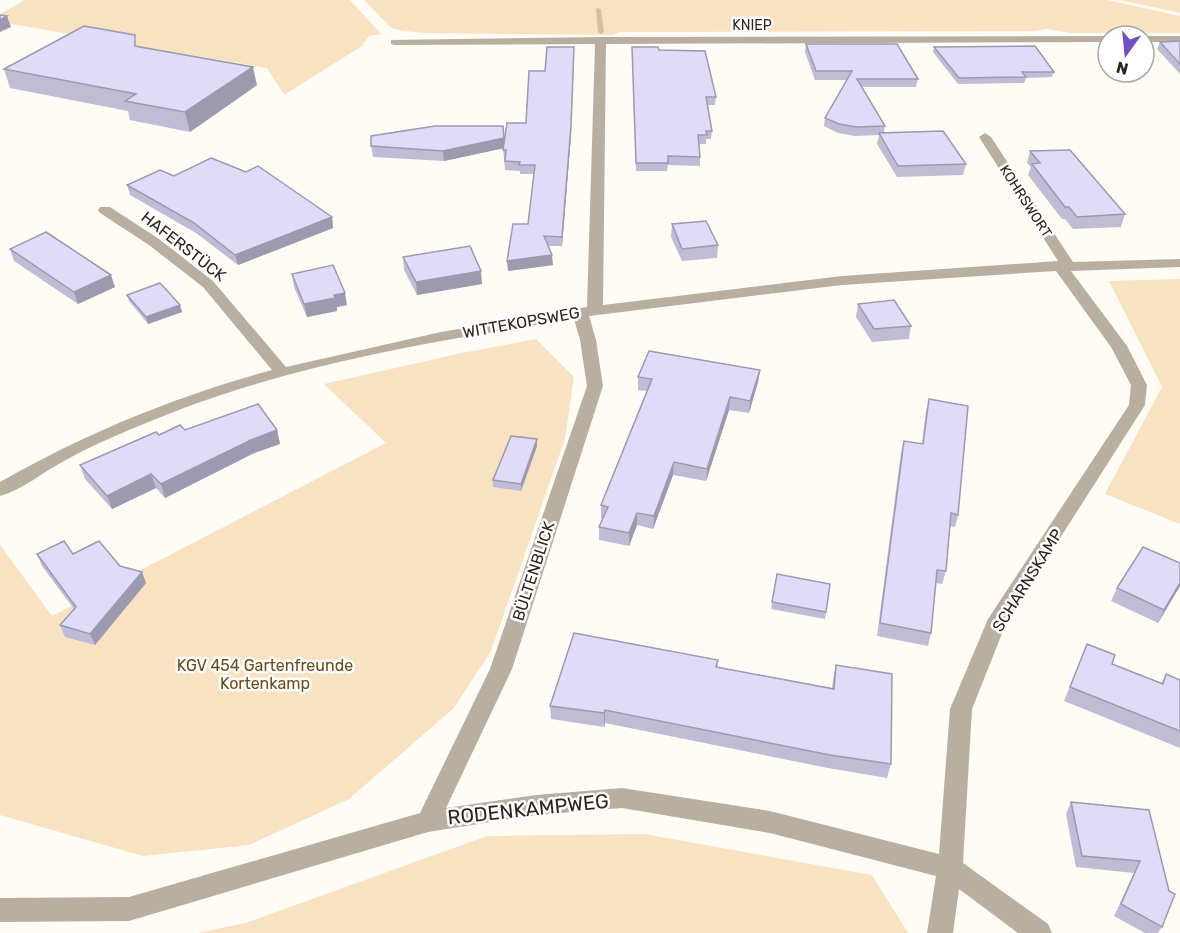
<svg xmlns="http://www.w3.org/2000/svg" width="1180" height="933" viewBox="0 0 1180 933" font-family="Rubik,sans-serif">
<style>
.green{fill:#f9e2c2}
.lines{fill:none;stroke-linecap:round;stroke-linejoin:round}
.stream{fill:#d6bf9f;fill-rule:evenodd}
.street{fill:#b9afa1;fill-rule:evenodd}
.wall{fill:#c1bcd6}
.shaded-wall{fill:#9d99ae}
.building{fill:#e0dbf9;stroke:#9d99ae;stroke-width:1.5}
.labels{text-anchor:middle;stroke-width:5;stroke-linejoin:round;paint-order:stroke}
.far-street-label{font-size:14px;fill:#2c251b;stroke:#fff}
.street-label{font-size:16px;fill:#2c251b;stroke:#fff}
.park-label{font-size:16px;fill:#6b4b16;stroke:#fff}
.near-street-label{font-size:20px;fill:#2c251b;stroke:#fff}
</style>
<rect width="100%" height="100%" fill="#fffbf5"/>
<g class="green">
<path d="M25,0H350L381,34L369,36L362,46L284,95L267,68L0,22V14Z"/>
<path d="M364,0H1107L1180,16V33H1070L1047,29L1035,31L620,32L613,35L424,33L405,31L391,28Z"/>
<path d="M1119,0H1180V13L1172,11Z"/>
<path d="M1180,279V524L1105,494L1162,387L1109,281Z"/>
<path d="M536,339L574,377L565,439L491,651L454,708L349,799L249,845L143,856L0,815V545L52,616L386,443L324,384L462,353Z"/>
<path d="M644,834L872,875L908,933H197L246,923L487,836Z"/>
</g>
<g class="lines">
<path class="stream" d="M596,8L601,9L604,32L601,34L598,32Z"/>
<g class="street">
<path d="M1109,36L1108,42L606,44L603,305L842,276L1058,261L979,137L985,133L991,137L1073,262L1180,259V267L1071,271L1127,346L1147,385L1145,405L1007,621L972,709L963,863L1048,924L1052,933H1018L959,889L953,933H927L936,876L770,833L622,808L536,815L428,832L129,921L0,922V898L129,897L420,813L490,669L587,386L580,340L574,319C443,340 309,361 184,408C143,424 102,440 64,461C43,472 22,490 0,496V482C86,433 176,396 272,370L203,287L149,245L100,213L98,210L100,207H110L159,239L213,281L286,367L441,332L587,307L595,44L395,45L391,44V40L601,37ZM1056,271L1111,347L1131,385L1129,405L988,619L950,709L939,854L770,811L622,788L536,795L446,808L512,669L603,386L596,340L589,316L842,285Z"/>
<path d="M1143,36H1180V42H1144Z"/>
</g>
</g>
<g class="wall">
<path d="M1180,41V74L1157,49L1160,42Z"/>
<path d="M806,44L918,79L916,87H862L885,126L884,133L966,164L963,175L897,177L877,144L879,135L855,136L838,133L824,126L825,118L847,80H815L805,52Z"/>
<path d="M137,46L257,85L190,132L130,120L128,111L10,88L4,69Z"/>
<path d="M632,47L659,50L716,97L715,105H707L712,131L711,139H706V144H699L700,157V166L668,165L667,171H636Z"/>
<path d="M934,47L1054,72L1052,77L1026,78L1024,83L958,84L933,52Z"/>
<path d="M571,135L562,246H548L553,265L508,271L528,224L534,174H520V171L505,170L503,148L444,161L373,157L371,146L505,140Z"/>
<path d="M1030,151L1125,214L1121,227L1073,229L1065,219H1062L1028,175L1031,167L1027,163Z"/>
<path d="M174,176L332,217L333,228L238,265L196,233L130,195L127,185Z"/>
<path d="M672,224L718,245L717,258L682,261L671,237Z"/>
<path d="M10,249L115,287L78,304L14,261Z"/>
<path d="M403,257L482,284L417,295L404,270Z"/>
<path d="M292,274L347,305L337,307V311L307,317L294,287Z"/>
<path d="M127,295L180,305L182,312L148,324L129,301Z"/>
<path d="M858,304L911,326L909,339L872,342L856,317Z"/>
<path d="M760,370L758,382L749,413L729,410L706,481L673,475L653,529L637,525L629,546L599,540V527L603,519L601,518V505L647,391L638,390V377Z"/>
<path d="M929,399L958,515L955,527L950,526L946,571L942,584L936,583L931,633L928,646L877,636L901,453L904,441L922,444L926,411Z"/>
<path d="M185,430H277L280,444L254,453L165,498L156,488L112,509L85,479L80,465L159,435Z"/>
<path d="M537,439V446L521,491L493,487V480Z"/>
<path d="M37,554H73L120,566L142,572L146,583L95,645L65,637L60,625L74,609L42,566Z"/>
<path d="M1180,563V586L1158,623L1111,601L1117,588Z"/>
<path d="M777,574L830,584L825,619L771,609Z"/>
<path d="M1087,644L1112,664L1161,684L1166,674L1180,680V748L1064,701Z"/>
<path d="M836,665L891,764L887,778L828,768L605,723L604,727L551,719L550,706L717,667L832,688L833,679Z"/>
<path d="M1071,802L1149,810L1169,891L1162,927L1158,933H1145L1114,916L1134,873L1076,867L1066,814Z"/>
</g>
<g class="shaded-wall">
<path d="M7,16L11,27L0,32V20Z"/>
<path d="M574,55L571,135L562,246V237Z"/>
<path d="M253,67L257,85L190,132L185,112Z"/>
<path d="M504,138L505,148L444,161L443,151Z"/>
<path d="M332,217L333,228L238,265L235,255Z"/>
<path d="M552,255L553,265L508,271L507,261Z"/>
<path d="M481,271L482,284L417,295L416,282Z"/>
<path d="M111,275L115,287L78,304L74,292Z"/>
<path d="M345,293L347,305L337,307V311L307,317L304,304L334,295Z"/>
<path d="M180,305L182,312L148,324L146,317Z"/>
<path d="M760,370L758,382L749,413L750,401Z"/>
<path d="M730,397L729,410L706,481L707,469Z"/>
<path d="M277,430L280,444L254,453L165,498L161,484L251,440Z"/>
<path d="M537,439V446L521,491V484Z"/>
<path d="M674,462L673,475L653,529L654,516Z"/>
<path d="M151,474L156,488L112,509L107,496Z"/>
<path d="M637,513V525L629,546V533Z"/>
<path d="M142,572L146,583L95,645L90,634Z"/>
<path d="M1180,583V586L1158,623L1164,610Z"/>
<path d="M605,710V723L604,727V713Z"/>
</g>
<g class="building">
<path d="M0,15L7,16L0,20Z"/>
<path d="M84,26L135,35V46L253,67L185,112L125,101L136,94L4,69Z"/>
<path d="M1180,41V64L1160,42Z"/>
<path d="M806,44H897L918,79H857L885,126L856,127L839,124L825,118L852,71H816Z"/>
<path d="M1035,46L1054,72H1022L1026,77L959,78L934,47Z"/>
<path d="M547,47H574L571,126L562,237L544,236L552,255L507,261L513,224H528L535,165H519L520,162L505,161L506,150H503L507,123H526L529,71H545Z"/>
<path d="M632,47H658L659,50L705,51L716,97H706L712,131H706L707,135H698L700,157L668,156V163H636Z"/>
<path d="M435,126H503L504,138L443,151L371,146V136Z"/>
<path d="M943,131L966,164L898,166L879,133Z"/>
<path d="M1070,150L1125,214L1077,217L1069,207H1065L1032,164L1040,163L1030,151Z"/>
<path d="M211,158L246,172L258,166L332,217L235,255L194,223L127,185L160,170L174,176Z"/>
<path d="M706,221L718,245L682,249L672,224Z"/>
<path d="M46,232L111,275L74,292L10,249Z"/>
<path d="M470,246L481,271L416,282L403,257Z"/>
<path d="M333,265L345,293L334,295L335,298L304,304L292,274Z"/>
<path d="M160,283L180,305L146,317L127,295Z"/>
<path d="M894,300L911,326L874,329L858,304Z"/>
<path d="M649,351L760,370L750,401L730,397L707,469L674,462L654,516L637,513L629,533L599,527L608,507L601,505L652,379L638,377Z"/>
<path d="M929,399L968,406L958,515L951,513L946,571L937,570L931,633L880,623L904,441L923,444Z"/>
<path d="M258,404L277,430L251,440L161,484L151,474L107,496L80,465L156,432L159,435L180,425L185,430Z"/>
<path d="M511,436L537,439L521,484L493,480Z"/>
<path d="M64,541L73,554L99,541L120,566L142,572L90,634L60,625L76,607L37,554Z"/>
<path d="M1143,547L1180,563V583L1164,610L1117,588Z"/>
<path d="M777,574L830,584L826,612L772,602Z"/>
<path d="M574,633L718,660L716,667L834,689L836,665L892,674L891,764L830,755L605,710L604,713L550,706Z"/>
<path d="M1087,644L1115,655L1112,664L1163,684L1166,674L1180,680V731L1070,687Z"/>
<path d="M1071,802L1149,810L1169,891L1175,894L1162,927L1121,904L1140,861L1082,856Z"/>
</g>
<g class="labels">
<g class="far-street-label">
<text x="752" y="30">KNIEP</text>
<text transform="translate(1026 201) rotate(57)" y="5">KOHRSWORT</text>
</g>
<g class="street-label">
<text transform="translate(184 246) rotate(38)" y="6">HAFERSTÜCK</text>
<text transform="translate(521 322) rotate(-10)" y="6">WITTEKOPSWEG</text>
<text transform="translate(533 571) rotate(-72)" y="6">BÜLTENBLICK</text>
<text transform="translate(1027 580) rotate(-58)" y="6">SCHARNSKAMP</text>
</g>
<g class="park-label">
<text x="265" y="671">KGV 454 Gartenfreunde<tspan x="265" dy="18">Kortenkamp</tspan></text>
</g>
<g class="near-street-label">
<text transform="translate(528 809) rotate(-6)" y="7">RODENKAMPWEG</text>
</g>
</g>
<g transform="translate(1126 54) rotate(195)"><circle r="28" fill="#ffffff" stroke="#aba8a4" stroke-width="1.5"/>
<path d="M0-4.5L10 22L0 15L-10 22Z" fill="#724ec7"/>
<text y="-9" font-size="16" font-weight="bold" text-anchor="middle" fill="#2c251b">N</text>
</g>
</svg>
